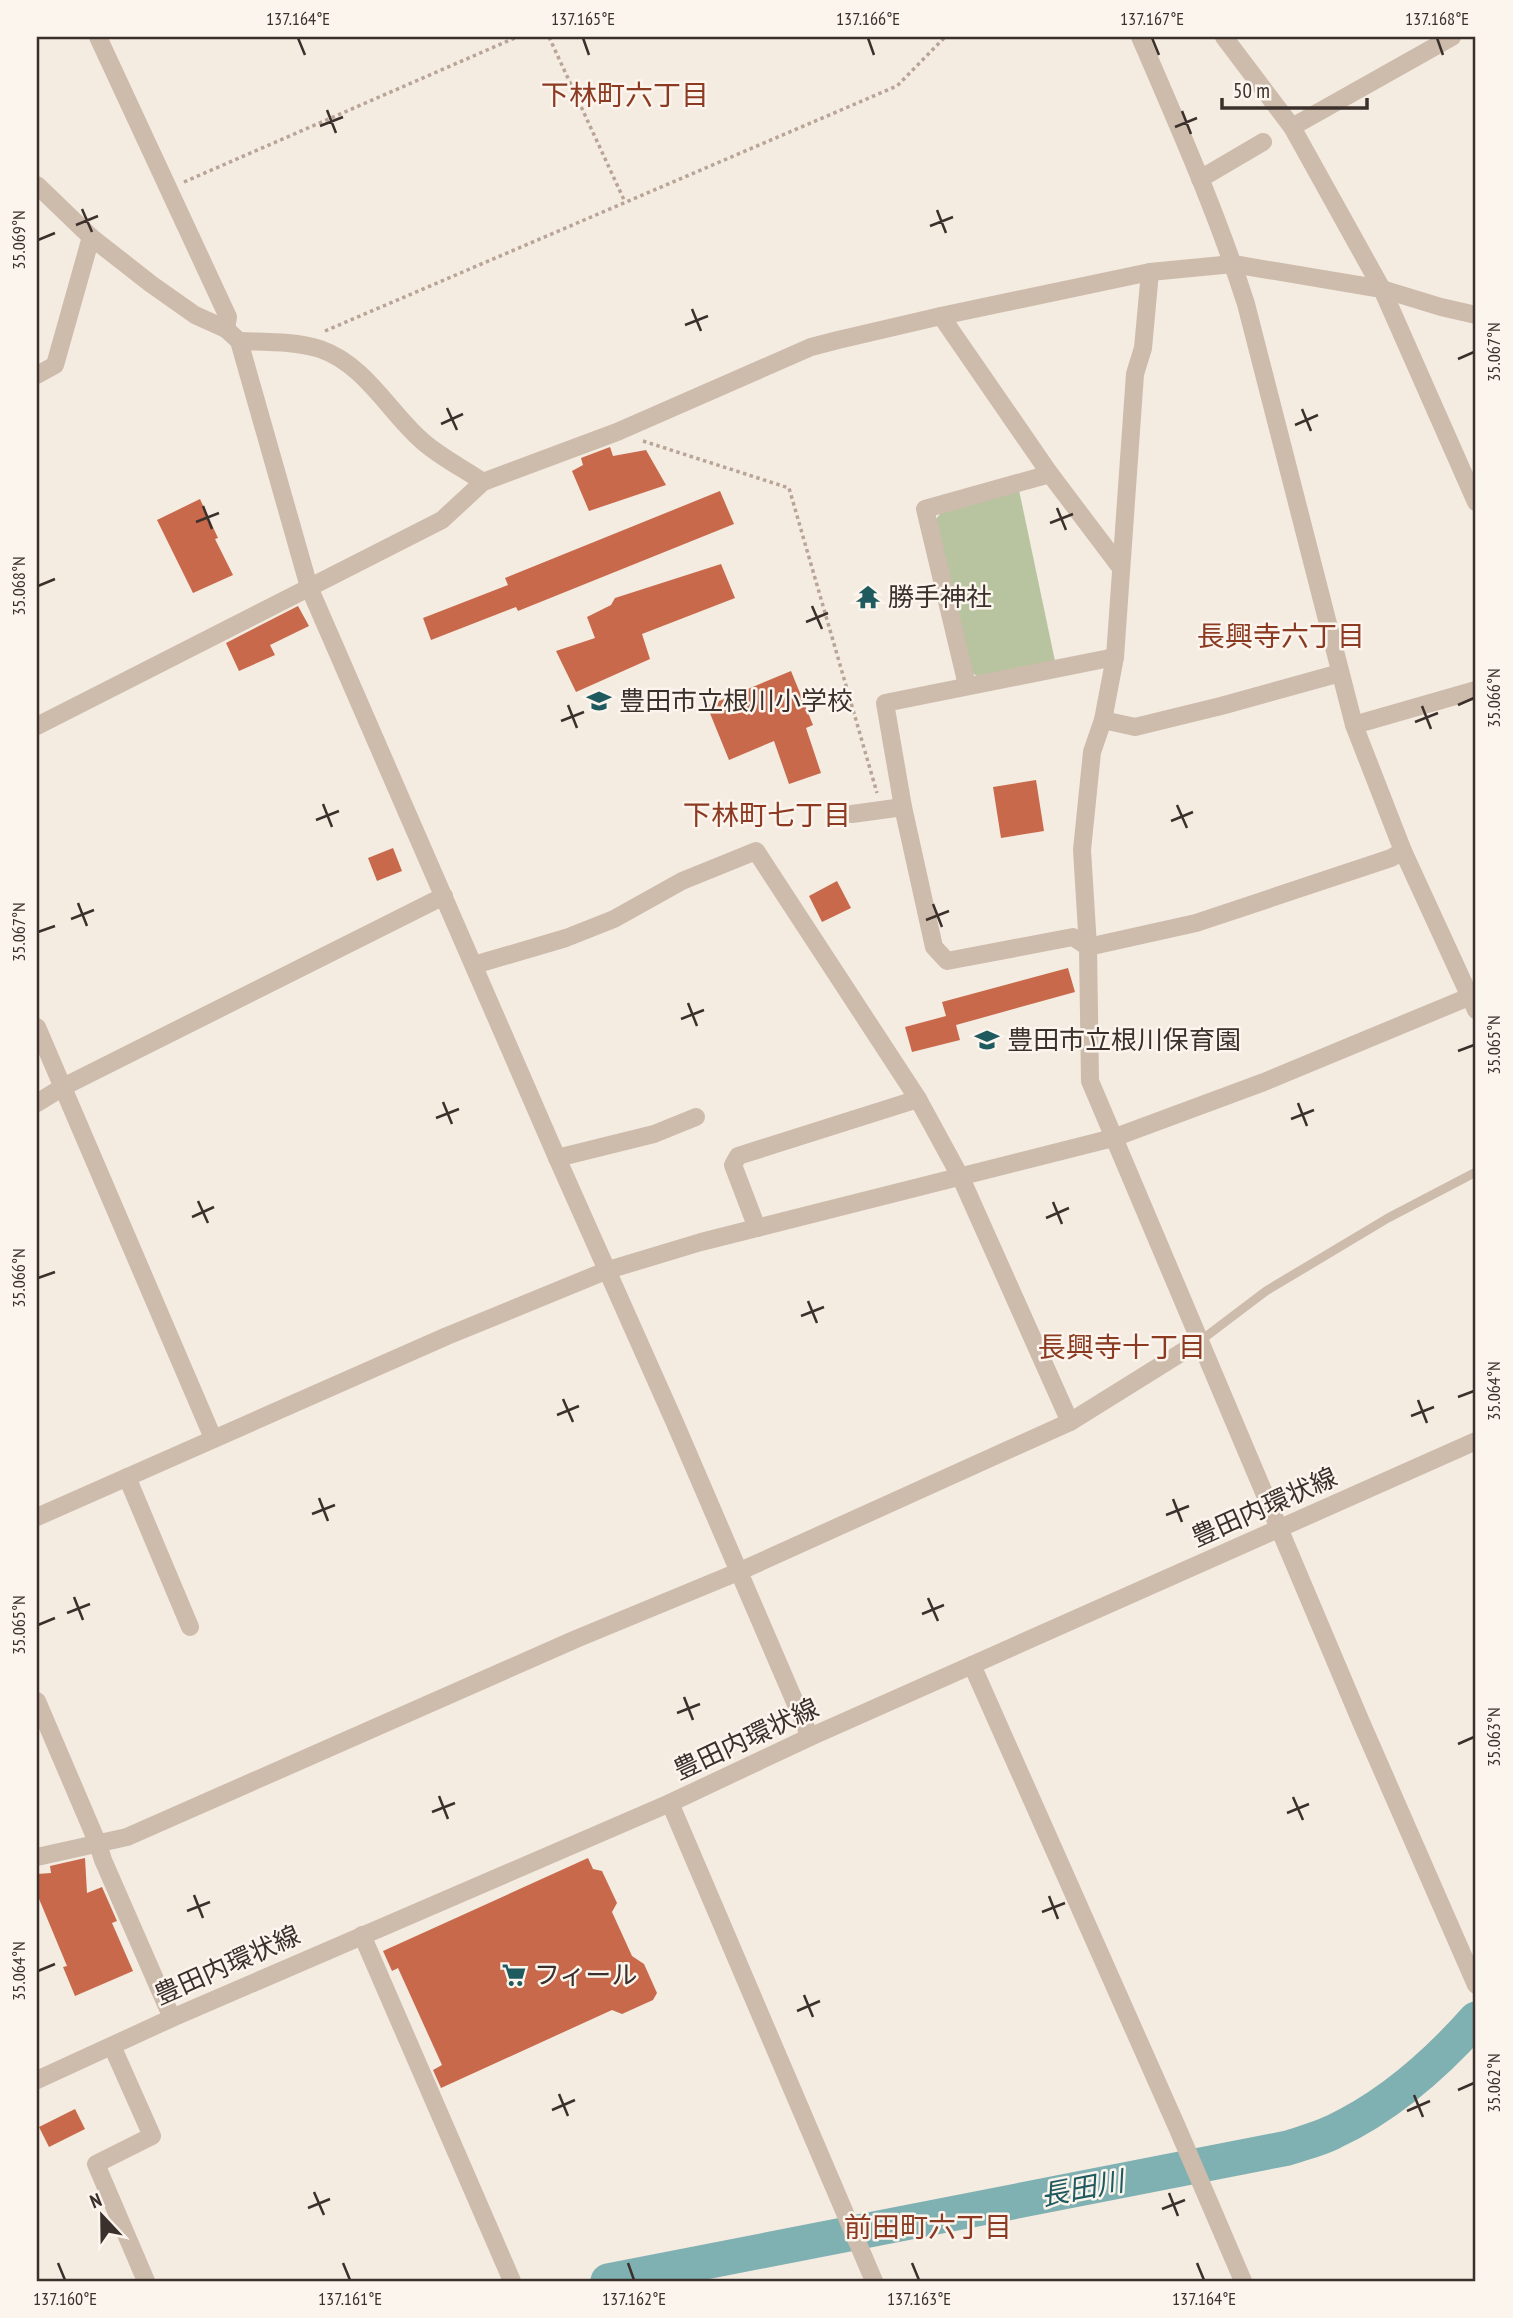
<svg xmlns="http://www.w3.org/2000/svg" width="1513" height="2318" viewBox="0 0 1513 2318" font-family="'PT Sans Narrow','Noto Sans JP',sans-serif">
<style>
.green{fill:#b8c4a0}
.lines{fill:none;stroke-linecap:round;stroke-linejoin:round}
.river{stroke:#7fb0b2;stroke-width:35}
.building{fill:#c8694b}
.path{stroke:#b9a596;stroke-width:3.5;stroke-dasharray:3.5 3.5;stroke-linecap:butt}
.service{stroke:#cdbbac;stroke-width:9}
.minor{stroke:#cdbbac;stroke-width:18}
.tertiary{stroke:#cdbbac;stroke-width:18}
.ticks{fill:none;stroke:#3b302b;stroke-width:2.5}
.labels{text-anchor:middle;stroke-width:5;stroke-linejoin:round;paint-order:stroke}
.poi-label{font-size:26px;fill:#3b302b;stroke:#fbf5ee;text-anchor:start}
.street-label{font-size:26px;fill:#3b302b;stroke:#fbf5ee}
.neighbourhood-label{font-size:28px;fill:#8c3b22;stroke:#fbf5ee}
.water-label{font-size:28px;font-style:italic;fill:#1f5a5e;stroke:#fbf5ee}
.neatline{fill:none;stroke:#3b302b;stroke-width:2.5}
.ticks-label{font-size:18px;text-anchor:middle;fill:#3b302b}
</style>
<rect width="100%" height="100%" fill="#f4ebe1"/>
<path class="green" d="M1019,490L1055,661L978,677L971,672L935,520L941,513Z"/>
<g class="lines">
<path class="river" d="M608,2281L1288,2148C1303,2143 1319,2139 1333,2132C1389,2106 1435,2065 1476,2019"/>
</g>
<g class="building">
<path d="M610,447L613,456L646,450L666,485L589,511L572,471L583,465L581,458Z"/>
<path d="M720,491L734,524L518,611L516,607L431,640L423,618L508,585L505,578Z"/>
<path d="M200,499L218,538L215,539L233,575L193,593L157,520Z"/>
<path d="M721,564L735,598L642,634L650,659L576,692L556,651L595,638L587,617L611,605L615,598Z"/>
<path d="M298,606L309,626L270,645L275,655L239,671L226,643Z"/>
<path d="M791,671L813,725L806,728L821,773L789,784L774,741L729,760L707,706Z"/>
<path d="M1036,780L1044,831L1001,838L993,787Z"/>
<path d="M393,848L402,871L377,881L368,858Z"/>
<path d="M837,881L851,908L822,922L809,896Z"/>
<path d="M1068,968L1075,992L956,1025L960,1040L912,1052L905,1027L946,1016L942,1002Z"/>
<path d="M85,1858L87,1893L102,1887L117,1921L112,1923L133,1971L75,1996L63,1967L67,1966L37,1894V1874L51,1873L50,1866Z"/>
<path d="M588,1858L593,1869L602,1871L617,1903L612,1912L632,1956L644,1964L657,1993L653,2000L622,2014L612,2010L441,2088L433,2070L442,2065L398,1968L392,1971L383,1951Z"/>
<path d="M75,2109L85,2129L49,2147L39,2127Z"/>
</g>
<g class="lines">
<g class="path">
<path d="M549,37L625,202"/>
<path d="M184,182L517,37"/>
<path d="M325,331L897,86L945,37"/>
<path d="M643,441L789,488L877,793"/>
</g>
<path class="service" d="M1200,1341L1266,1291L1388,1218L1476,1172"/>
<g class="minor">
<path d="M98,37L228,317L226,329"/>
<path d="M1140,37C1178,125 1217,213 1246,304L1354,725L1403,851L1476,1010"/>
<path d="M1292,127L1452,37"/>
<path d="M1200,179L1263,142"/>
<path d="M37,185L91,237L151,284L195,315L226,329L239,341L309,587L558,1160L675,1423L810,1737"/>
<path d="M1150,272L1143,348L1135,374L1115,657L1103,720L1092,752L1082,850L1088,947L1090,1081L1361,1722L1476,1985"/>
<path d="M1382,289L1441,307L1476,315"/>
<path d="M941,316L1050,474L1121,568"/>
<path d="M239,341C266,342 295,341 320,349C364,364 388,410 420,439C438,456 463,468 483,482"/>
<path d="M37,375L55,365L91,237"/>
<path d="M1115,657L885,703L903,807L934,947L947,961L1073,937L1088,947L1196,923L1391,858L1403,851"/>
<path d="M967,685L925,509L1050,474"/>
<path d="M1103,720L1135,727L1221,706L1340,673"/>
<path d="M1354,725L1476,690"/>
<path d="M852,814L903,807"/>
<path d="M474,965L566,938L614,919L682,881L756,851L918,1099L961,1178L1070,1422"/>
<path d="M37,1027L213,1438"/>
<path d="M37,1103L63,1087L444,896"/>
<path d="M557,1158L654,1134L696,1117"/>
<path d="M757,1228L733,1165L738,1156L918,1099"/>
<path d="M127,1477L190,1627"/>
<path d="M37,1517L447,1336L608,1270L701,1242L1113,1138L1264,1082L1476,994"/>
<path d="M972,1665L1177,2127L1243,2281"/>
<path d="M37,1701L98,1844L103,1860L172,2018"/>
<path d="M37,1857L127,1837L576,1639L738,1572L1070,1422L1200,1341"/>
<path d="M362,1935L512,2281"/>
<path d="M112,2046L152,2136L96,2164L146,2281"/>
</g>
<g class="tertiary">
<path d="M1224,37L1292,127L1382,289L1476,502"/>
<path d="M37,726L442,520L483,482L617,432L811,347L838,340L941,316L1150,272L1233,264L1382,289"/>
<path d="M670,1803L874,2281"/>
<path d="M37,2080L172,2018L670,1803L810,1737L1476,1441"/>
</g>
</g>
<path class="ticks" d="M298,38L305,55M583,38L589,55M868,38L874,55M1152,38L1159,55M1437,38L1443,55M327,110L336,133M1182,111L1191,134M320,126L343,117M1175,127L1197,118M82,209L92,232M937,210L946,233M76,225L98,216M930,226L953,217M38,240L55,233M692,309L701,331M685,325L708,316M1458,359L1474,352M447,408L457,430M1302,409L1311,431M441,424L463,414M1295,425L1318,415M203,506L212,529M1057,508L1066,530M196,522L219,513M1050,523L1073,514M38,586L55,579M812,606L822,629M806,622L828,613M568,705L577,728M1458,705L1474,698M1422,706L1431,729M561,721L584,712M1415,722L1438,713M323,804L332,827M1177,805L1187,828M316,820L339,811M1171,821L1193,812M78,903L87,926M933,904L942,927M71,919L94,910M926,920L949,911M38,932L55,926M688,1003L697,1026M681,1019L704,1010M1458,1051L1474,1045M443,1102L452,1124M1298,1103L1307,1126M436,1118L459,1109M1291,1119L1314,1110M198,1201L208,1223M1053,1202L1062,1224M192,1217L214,1207M1046,1218L1069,1208M38,1278L55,1272M808,1301L817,1323M801,1316L824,1307M1458,1397L1474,1391M563,1399L573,1422M1418,1400L1427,1423M557,1415L579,1406M1411,1416L1434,1407M319,1498L328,1521M1173,1499L1182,1522M312,1514L335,1505M1166,1515L1189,1506M74,1597L83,1620M928,1598L938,1621M67,1613L90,1604M922,1614L944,1605M38,1625L55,1618M684,1697L693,1720M677,1713L700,1704M1458,1744L1474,1737M439,1796L448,1819M1293,1797L1303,1820M432,1812L455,1803M1287,1813L1309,1804M194,1895L203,1918M1049,1896L1058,1919M187,1911L210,1902M1042,1912L1065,1903M38,1971L55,1964M804,1995L813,2017M797,2011L820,2001M1458,2090L1474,2083M559,2094L568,2116M1414,2095L1423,2117M552,2110L575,2100M1407,2111L1430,2101M314,2192L324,2215M1169,2193L1178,2216M308,2208L330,2199M1162,2209L1185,2200M58,2263L65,2280M343,2263L350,2280M628,2263L634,2280M912,2263L919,2280M1197,2263L1204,2280"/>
<defs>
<g id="temple-bare" transform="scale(1.89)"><path d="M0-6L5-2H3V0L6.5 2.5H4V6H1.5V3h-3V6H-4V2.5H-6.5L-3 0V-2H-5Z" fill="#1f5a5e" stroke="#fbf5ee" stroke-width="2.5" paint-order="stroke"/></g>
<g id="school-bare" transform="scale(1.89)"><path d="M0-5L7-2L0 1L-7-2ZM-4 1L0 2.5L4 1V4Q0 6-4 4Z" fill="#1f5a5e" stroke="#fbf5ee" stroke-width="2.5" paint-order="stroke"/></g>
<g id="supermarket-bare" transform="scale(1.89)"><path d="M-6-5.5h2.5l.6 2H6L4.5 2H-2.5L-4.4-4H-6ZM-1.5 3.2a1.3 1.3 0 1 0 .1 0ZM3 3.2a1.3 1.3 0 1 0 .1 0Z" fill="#1f5a5e" stroke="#fbf5ee" stroke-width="2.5" paint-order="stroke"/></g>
</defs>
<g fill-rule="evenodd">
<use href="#temple-bare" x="868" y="597"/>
<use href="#school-bare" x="599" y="701"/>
<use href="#school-bare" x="987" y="1040"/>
<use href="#supermarket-bare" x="514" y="1975"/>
</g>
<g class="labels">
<g class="poi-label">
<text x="888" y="606">勝手神社</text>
<text x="619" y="710">豊田市立根川小学校</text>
<text x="1007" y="1049">豊田市立根川保育園</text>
<text x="534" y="1984">フィール</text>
</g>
<g class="street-label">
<text transform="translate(1264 1507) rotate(-24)" y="9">豊田内環状線</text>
<text transform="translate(746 1739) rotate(-25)" y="9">豊田内環状線</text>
<text transform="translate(227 1965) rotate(-24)" y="9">豊田内環状線</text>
</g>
<g class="neighbourhood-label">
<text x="625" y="105">下林町六丁目</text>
<text x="1281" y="646">長興寺六丁目</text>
<text x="767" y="825">下林町七丁目</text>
<text x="1122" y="1357">長興寺十丁目</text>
<text x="928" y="2237">前田町六丁目</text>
</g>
<g class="water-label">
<text transform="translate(1082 2188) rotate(-11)" y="10">長田川</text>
</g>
</g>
<rect width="1513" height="2318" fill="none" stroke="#fbf5ee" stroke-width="77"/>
<g transform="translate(102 2216) rotate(338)" stroke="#fbf5ee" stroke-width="5" paint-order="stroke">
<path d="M0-5L12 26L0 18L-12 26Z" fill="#3b302b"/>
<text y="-10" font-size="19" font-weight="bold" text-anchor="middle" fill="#3b302b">N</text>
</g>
<path d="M1222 98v10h145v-10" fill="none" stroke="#3b302b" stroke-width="3.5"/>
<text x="1233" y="98" font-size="21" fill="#3b302b" stroke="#fbf5ee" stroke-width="5" paint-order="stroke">50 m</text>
<rect x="38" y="38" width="1436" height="2242" class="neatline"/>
<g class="ticks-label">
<text x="298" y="25">137.164°E</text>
<text x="583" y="25">137.165°E</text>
<text x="868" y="25">137.166°E</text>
<text x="1152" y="25">137.167°E</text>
<text x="1437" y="25">137.168°E</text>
<text transform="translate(19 240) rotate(-90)" y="6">35.069°N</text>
<text transform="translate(1494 352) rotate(-90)" y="6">35.067°N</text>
<text transform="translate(19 586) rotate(-90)" y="6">35.068°N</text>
<text transform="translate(1494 698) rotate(-90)" y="6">35.066°N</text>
<text transform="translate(19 932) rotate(-90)" y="6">35.067°N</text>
<text transform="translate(1494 1045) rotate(-90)" y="6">35.065°N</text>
<text transform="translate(19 1278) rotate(-90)" y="6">35.066°N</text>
<text transform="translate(1494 1391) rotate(-90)" y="6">35.064°N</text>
<text transform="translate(19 1625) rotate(-90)" y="6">35.065°N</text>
<text transform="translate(1494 1737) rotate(-90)" y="6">35.063°N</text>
<text transform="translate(19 1971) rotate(-90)" y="6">35.064°N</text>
<text transform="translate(1494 2083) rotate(-90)" y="6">35.062°N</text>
<text x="65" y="2305">137.160°E</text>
<text x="350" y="2305">137.161°E</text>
<text x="634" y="2305">137.162°E</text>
<text x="919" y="2305">137.163°E</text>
<text x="1204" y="2305">137.164°E</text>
</g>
</svg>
